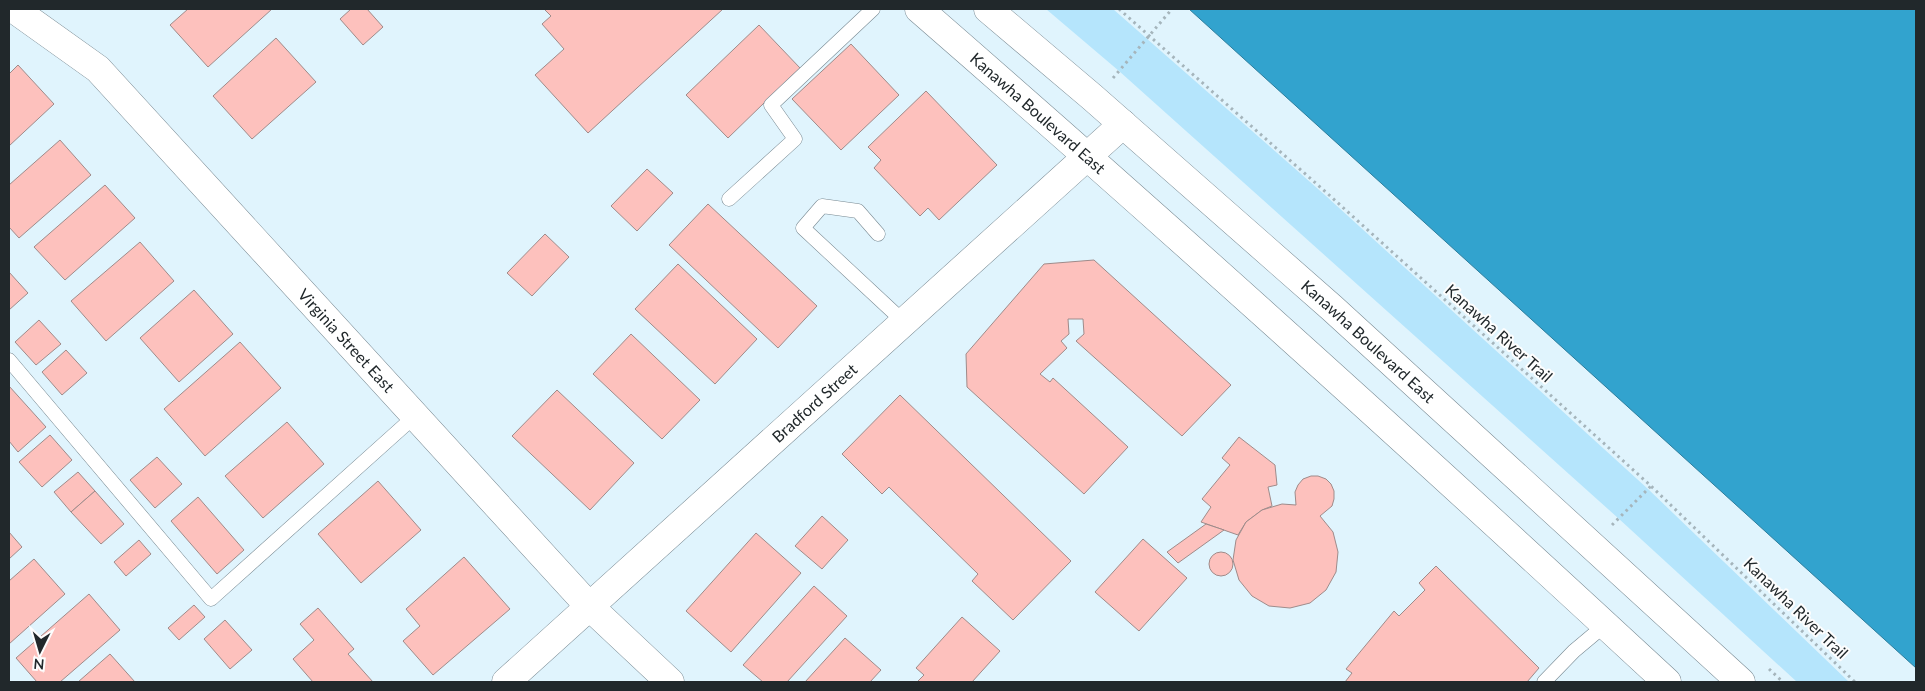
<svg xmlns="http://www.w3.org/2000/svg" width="1925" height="691" viewBox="0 0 1925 691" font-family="Lato,sans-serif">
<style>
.green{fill:#b5e5fc}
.water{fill:#32a3ce;stroke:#2d7e9d}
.building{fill:#fdc1bd;stroke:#9f8b8a}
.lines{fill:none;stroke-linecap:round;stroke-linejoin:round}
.lane-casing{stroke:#788992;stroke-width:15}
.street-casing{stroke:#788992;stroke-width:29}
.secondary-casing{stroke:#788992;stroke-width:29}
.primary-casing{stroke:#788992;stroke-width:29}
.path{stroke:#a5b5bc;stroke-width:3;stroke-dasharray:2.5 4;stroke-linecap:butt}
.lane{stroke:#fff;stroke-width:14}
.street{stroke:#fff;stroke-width:28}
.secondary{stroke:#fff;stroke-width:28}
.primary{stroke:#fff;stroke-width:28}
.labels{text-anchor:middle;stroke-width:4;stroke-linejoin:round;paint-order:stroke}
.street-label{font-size:16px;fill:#21282b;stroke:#fdfdfd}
</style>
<rect width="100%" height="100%" fill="#e0f4fd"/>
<path class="green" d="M1046,9H1113L1326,196L1648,489L1849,682H1797L1618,518L1119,71Z"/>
<path class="water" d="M1189,9H1916V668Z"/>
<g class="building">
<path d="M188,9H272L208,67L170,25Z"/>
<path d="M351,9H367L383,27L363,45L340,19Z"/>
<path d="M544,9H723L588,133L535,75L564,49L542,24L551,16Z"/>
<path d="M759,25L800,68L728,138L686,95Z"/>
<path d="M276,38L316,82L252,139L213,96Z"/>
<path d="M851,44L899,95L841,150L792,99Z"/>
<path d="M18,65L54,104L9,146V74Z"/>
<path d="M926,91L997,165L939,220L928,208L920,216L874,168L881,160L868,147Z"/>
<path d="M60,140L91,175L19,238L9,227V185Z"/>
<path d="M647,169L673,193L637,231L611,206Z"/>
<path d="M105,185L135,218L65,280L34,247Z"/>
<path d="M708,204L817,306L778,348L669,245Z"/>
<path d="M545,234L569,257L532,296L507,273Z"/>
<path d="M140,242L174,281L106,341L71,301Z"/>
<path d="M1094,260L1231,385L1182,436L1076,341L1084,334L1083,319H1068L1069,334L1061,341L1067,348L1040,374L1050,382L1053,378L1128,447L1084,494L967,387L966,354L1044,264Z"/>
<path d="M678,264L757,339L715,384L635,309Z"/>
<path d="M9,272L28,293L9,310Z"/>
<path d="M194,290L233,334L179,382L140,338Z"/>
<path d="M39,320L61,344L36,365L15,342Z"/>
<path d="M631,334L700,400L662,439L593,374Z"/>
<path d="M240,342L281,388L205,456L164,409Z"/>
<path d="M66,350L87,373L62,395L42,372Z"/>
<path d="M9,386L46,427L18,452L9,441Z"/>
<path d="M557,390L634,463L590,510L512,436Z"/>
<path d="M900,395L1071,561L1013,620L972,581L978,574L889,487L882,494L842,454Z"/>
<path d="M287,422L324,464L263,518L225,476Z"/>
<path d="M50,435L72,460L42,487L19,462Z"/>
<path d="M1239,437L1275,465L1277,485L1268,487L1272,506L1262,510L1246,522L1238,535L1201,522L1211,507L1202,499L1230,465L1222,458Z"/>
<path d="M157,457L182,484L155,508L130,480Z"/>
<path d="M78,472L95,491L71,512L54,492Z"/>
<path d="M1311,476H1318L1326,479L1331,484L1334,491V499L1332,506L1320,516L1333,532L1338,552L1336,572L1326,590L1310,603L1290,608L1269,606L1252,596L1239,580L1233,560L1236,540L1246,522L1262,510L1282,504L1296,505L1295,492L1298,485L1303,479Z"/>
<path d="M378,481L421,530L361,583L318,534Z"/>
<path d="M95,491L124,524L101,544L71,512Z"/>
<path d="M198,497L244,550L217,574L171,521Z"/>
<path d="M822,516L848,540L822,569L795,546Z"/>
<path d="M1206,524L1224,530L1178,563L1167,552Z"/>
<path d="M9,532L22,547L9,559Z"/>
<path d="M756,533L801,573L731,652L686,611Z"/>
<path d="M1143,539L1187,578L1139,631L1095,592Z"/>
<path d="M139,540L151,554L126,576L114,562Z"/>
<circle cx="1221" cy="564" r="12"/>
<path d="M464,557L510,609L433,675L403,641L420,626L406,609Z"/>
<path d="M34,559L65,594L9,644V581Z"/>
<path d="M1436,566L1539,668L1527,682H1345L1352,673L1346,669L1394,611L1399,616L1425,590L1419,583Z"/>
<path d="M814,586L847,616L787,682H763L743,665Z"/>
<path d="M89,594L120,630L60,682H37L16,658Z"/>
<path d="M194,605L205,617L179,640L168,628Z"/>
<path d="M318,608L354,649L348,654L373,682H313L293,659L314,640L300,624Z"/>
<path d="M962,617L1000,651L972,682H917L924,675L916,668Z"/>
<path d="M225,620L252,650L230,669L204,639Z"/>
<path d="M845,638L881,670L870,682H805Z"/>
<path d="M110,654L135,682H78Z"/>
</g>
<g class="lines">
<g class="lane-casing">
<g id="lane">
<path d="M729,199L795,139L771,105L873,9"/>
<path d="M878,234L858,211L822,206L803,228L904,322"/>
<path d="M9,360L211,599L415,416"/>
<path d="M1544,682L1574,651L1605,625"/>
</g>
</g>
<g class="street-casing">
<g id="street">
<path id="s1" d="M506,682L1123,124"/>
</g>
</g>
<g class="secondary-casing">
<g id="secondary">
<path id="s2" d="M14,9L98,69L589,606L670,682"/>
</g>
</g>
<g class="primary-casing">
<g id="primary">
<path id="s3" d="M919,9C1172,229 1421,454 1667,682"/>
<path id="s4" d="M988,9L1092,97L1332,308L1741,682"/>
</g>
</g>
<g class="path">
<path d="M1119,9L1328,194L1651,486L1855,682"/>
<path d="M1113,78L1172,9"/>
<path d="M1612,525L1651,486"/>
<path d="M1769,669L1783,682"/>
</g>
<use href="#lane" class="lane"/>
<use href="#street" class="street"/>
<use href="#secondary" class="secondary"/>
<use href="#primary" class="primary"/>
</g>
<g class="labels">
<g class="street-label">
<text dy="6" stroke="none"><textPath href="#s3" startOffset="158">Kanawha Boulevard East</textPath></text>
<text transform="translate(1499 333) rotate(42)" y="6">Kanawha River Trail</text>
<text dy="6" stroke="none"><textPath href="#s2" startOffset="471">Virginia Street East</textPath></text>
<text dy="6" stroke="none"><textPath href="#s4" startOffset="505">Kanawha Boulevard East</textPath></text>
<text dy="6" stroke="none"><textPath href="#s1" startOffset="416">Bradford Street</textPath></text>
<text transform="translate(1796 608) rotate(44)" y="6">Kanawha River Trail</text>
</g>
</g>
<rect width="1925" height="691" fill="none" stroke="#21282b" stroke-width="20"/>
<g transform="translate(40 651) rotate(185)" stroke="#fdfdfd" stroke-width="4" paint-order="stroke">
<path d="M0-4L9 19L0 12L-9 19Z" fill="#21282b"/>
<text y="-8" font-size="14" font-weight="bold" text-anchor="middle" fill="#21282b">N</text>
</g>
</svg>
